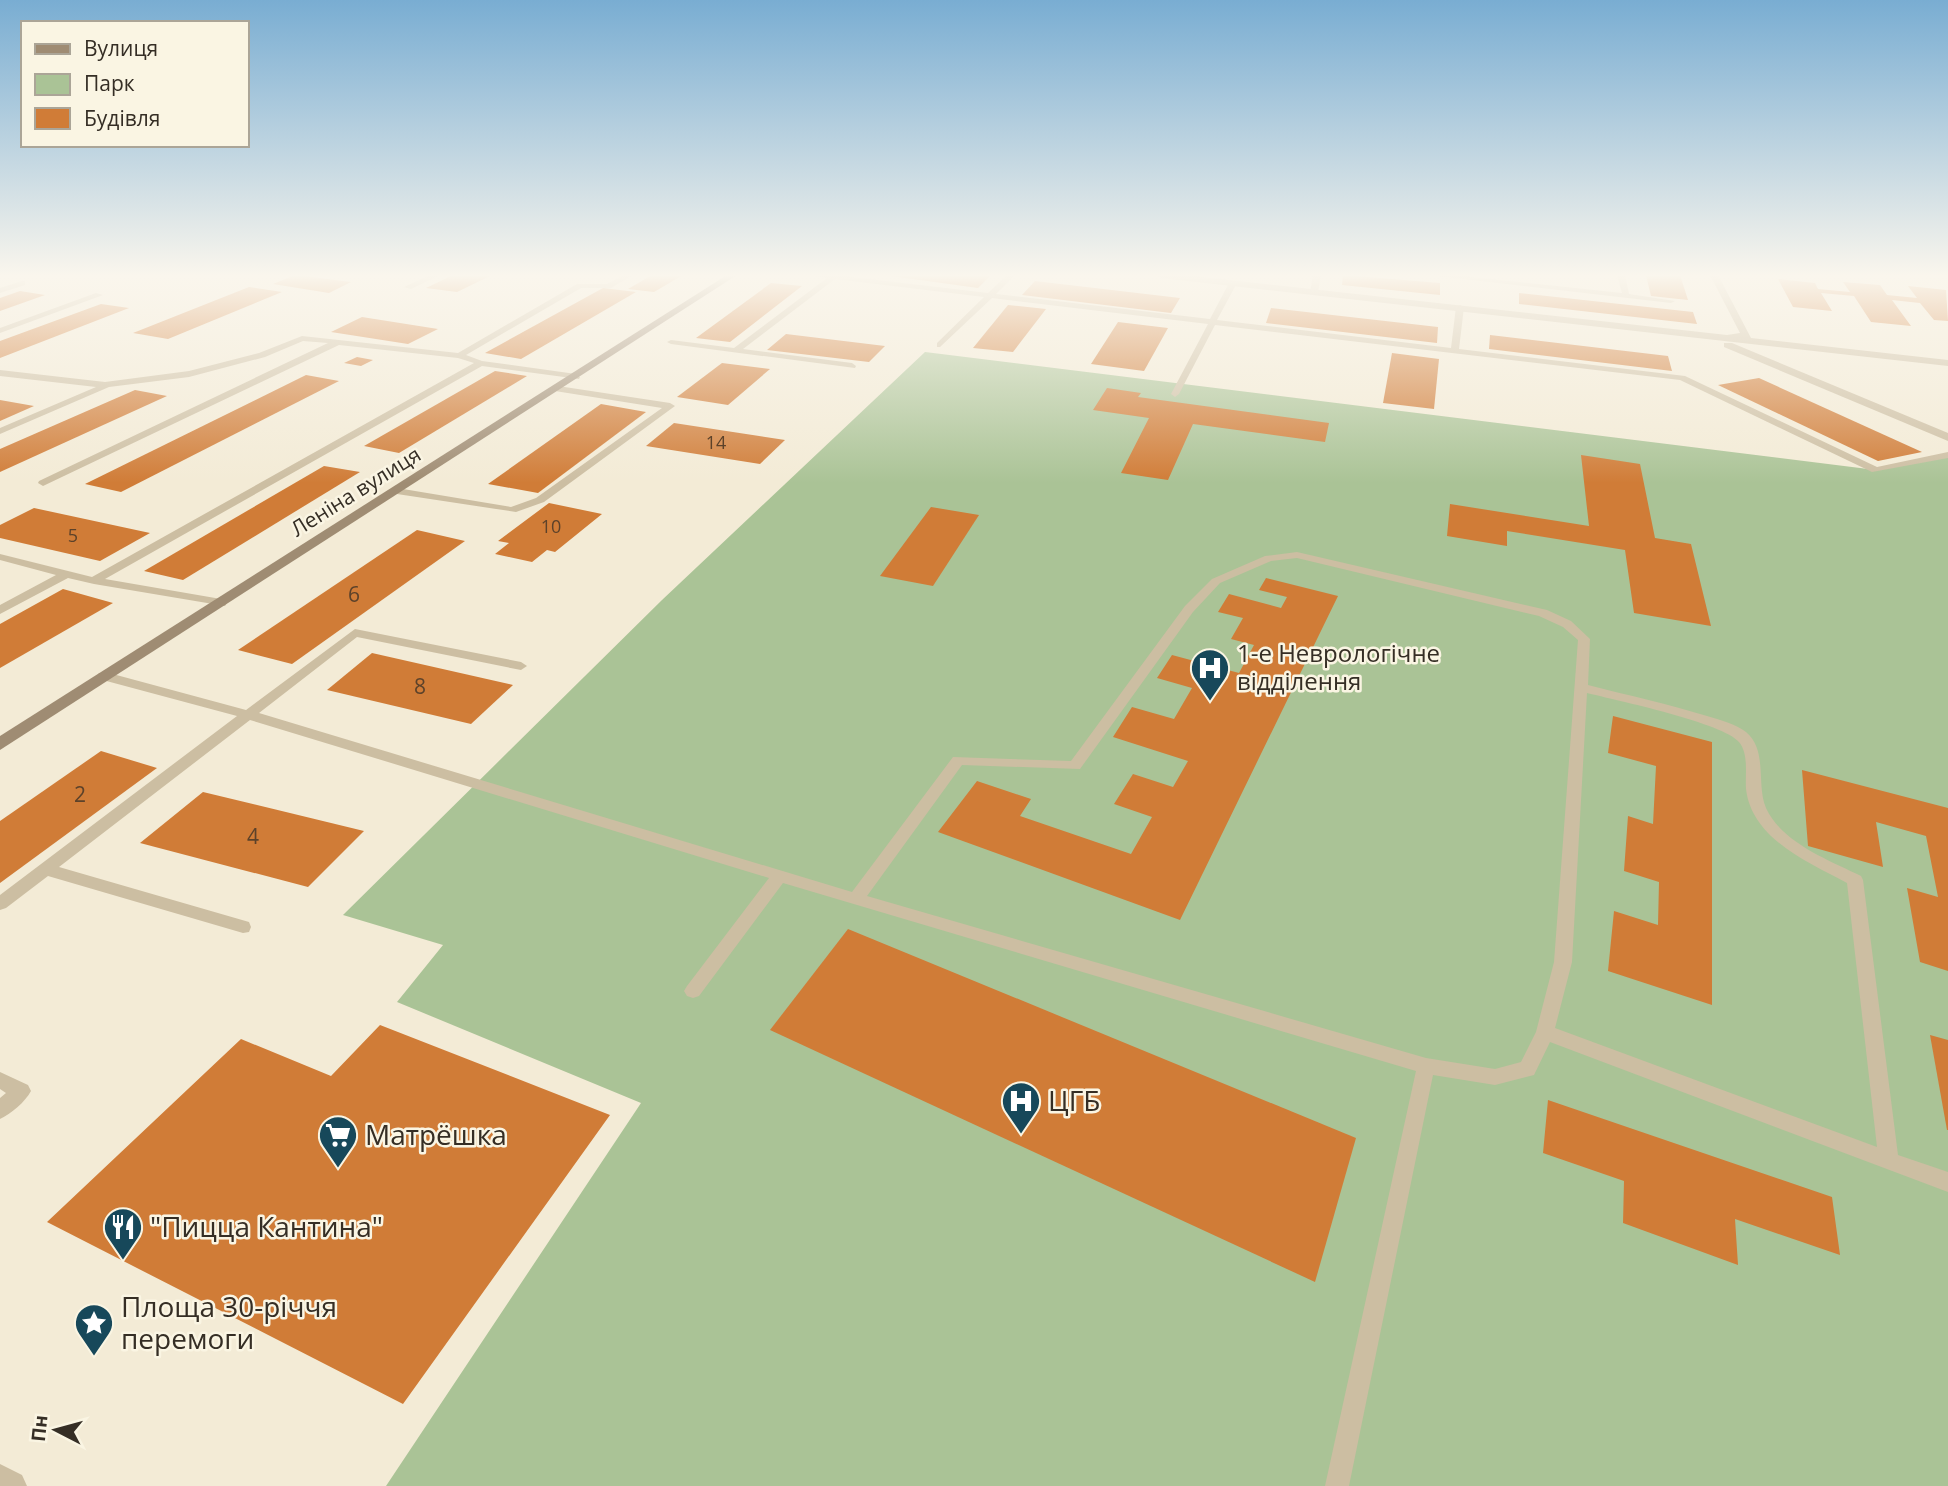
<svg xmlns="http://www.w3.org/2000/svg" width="1948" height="1486" viewBox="0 0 1948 1486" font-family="'Open Sans',sans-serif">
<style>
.green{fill:#aac396}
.building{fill:#d07c37}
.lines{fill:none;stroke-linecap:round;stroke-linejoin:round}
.lane{fill:#ccbea2;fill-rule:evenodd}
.street{fill:#ccbea2;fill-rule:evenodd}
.secondary{fill:#9f8c73;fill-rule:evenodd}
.labels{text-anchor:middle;stroke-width:5;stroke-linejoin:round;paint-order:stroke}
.far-number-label{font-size:18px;fill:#5c422a}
.far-street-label{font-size:21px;fill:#352e25;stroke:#faf5e3}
.number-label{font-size:21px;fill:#5c422a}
.poi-label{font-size:24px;fill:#352e25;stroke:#faf5e3;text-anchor:start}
.near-poi-label{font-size:28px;fill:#352e25;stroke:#faf5e3;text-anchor:start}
</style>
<rect width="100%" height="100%" fill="#f3ebd6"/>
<path class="green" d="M925,352L1876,470L1948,455V1486H386L641,1103L397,1002L443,945L343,915L662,600Z"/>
<g class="building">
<path d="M295,275L351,282L329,293L273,284Z"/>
<path d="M453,275H492L457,292L426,288Z"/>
<path d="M652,275H683L654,292L628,289Z"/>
<path d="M884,275H980L990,276L978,288Z"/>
<path d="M1343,275L1440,283V295L1342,285Z"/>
<path d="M1646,275H1680L1688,300L1651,296Z"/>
<path d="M1778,279L1815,283L1818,289L1850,292L1843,282L1880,285L1887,295L1917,298L1908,286L1946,290L1948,321L1934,320L1920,303L1892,300L1911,326L1871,322L1854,296L1821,293L1832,311L1793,307Z"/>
<path d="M1035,281L1180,298L1171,313L1022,295Z"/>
<path d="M771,283L802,286L730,342L696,338Z"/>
<path d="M249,287L282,292L168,339L133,333Z"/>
<path d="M603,288L636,292L521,359L485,353Z"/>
<path d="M20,291L45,295L0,311V298Z"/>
<path d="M1519,293L1693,312L1697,324L1519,304Z"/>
<path d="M101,304L129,308L0,358V341Z"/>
<path d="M1008,305L1046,309L1013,352L973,348Z"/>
<path d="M1271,308L1438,327L1437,343L1266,323Z"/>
<path d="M362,317L438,329L408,344L331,332Z"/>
<path d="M1118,322L1168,328L1144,371L1091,364Z"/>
<path d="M786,334L885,346L869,362L767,350Z"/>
<path d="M1490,335L1668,356L1672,371L1489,349Z"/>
<path d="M1392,353L1439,359L1434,409L1383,403Z"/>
<path d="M357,357L373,360L361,366L344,363Z"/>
<path d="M722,363L770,369L728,405L677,397Z"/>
<path d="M495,371L527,376L399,453L364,446Z"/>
<path d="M306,375L339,381L121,492L85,484Z"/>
<path d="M1759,378L1922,452L1878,461L1718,385Z"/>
<path d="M1107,388L1141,393L1138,397L1329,423L1325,442L1193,424L1168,480L1121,473L1149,418L1093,410Z"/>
<path d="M135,390L167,396L0,472V449Z"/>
<path d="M0,400L34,406L0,421Z"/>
<path d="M601,404L646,412L538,493L488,484Z"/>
<path d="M674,423L785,440L760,464L646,446Z"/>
<path d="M1581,455L1640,464L1655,538L1691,544L1711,626L1634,613L1625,550L1507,531V546L1447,536L1450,504L1589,526Z"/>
<path d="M324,466L360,472L183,580L144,571Z"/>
<path d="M549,503L602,514L555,552L547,550L532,562L495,554L509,543L498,541Z"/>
<path d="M931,507L979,515L933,586L880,576Z"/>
<path d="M34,508L150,533L100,561L0,538V525Z"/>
<path d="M417,530L465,541L292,664L238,650Z"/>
<path d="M1266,578L1338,596L1180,920L938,832L977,781L1031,799L1020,816L1131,854L1152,817L1114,804L1133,774L1173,787L1188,761L1113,737L1132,707L1174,719L1192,688L1157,678L1172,655L1239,673L1254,645L1231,639L1243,618L1218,612L1229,594L1281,608L1287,597L1259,590Z"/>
<path d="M63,589L113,603L0,668V624Z"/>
<path d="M372,653L513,685L471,724L327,690Z"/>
<path d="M1613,716L1712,742V1005L1608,971L1614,911L1658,925L1659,882L1624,871L1628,816L1653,824L1656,766L1608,753Z"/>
<path d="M101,751L157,768L0,883V821Z"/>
<path d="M1802,770L1948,808V971L1920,962L1907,888L1938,897L1926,836L1876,822L1883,867L1808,846Z"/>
<path d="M203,792L364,831L308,887L140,843Z"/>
<path d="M848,929L1356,1138L1315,1282L770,1030Z"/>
<path d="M380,1025L610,1115L403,1404L47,1222L241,1039L331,1076Z"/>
<path d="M1930,1035L1948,1040V1130H1947Z"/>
<path d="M1548,1100L1832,1197L1840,1255L1735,1219L1738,1265L1623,1223L1624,1181L1543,1153Z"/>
</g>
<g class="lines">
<g class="lane">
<path d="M430,275H440L411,289L404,287Z"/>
<path d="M624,275H633L611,288H581L466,355L482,361L576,374L580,377L579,379L482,366L105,579L221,599L227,603L225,606L94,584L68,578L0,614V605L56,575L0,560V554L92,577L474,363L458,358L339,345L43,486L38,483L39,481L328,343L303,341L265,357L189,377L109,387L0,434V428L96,387L0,376V370L105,382L189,371L259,353L302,336L458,353L577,284H607Z"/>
<path d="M810,275H835L988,293L1007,275H1015L996,294L1210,319L1229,283L1233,281L1237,283L1217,320L1451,348L1456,307L1460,305L1464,307L1459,349L1685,376L1877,467L1948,452V458L1872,472L1680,380L1215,325L1179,394L1175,397L1171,394L1208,324L992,298L940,347H937V343L984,297L835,279L743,349L852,363L856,366L855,368L671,344L667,342L671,340L734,348L827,278Z"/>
<path d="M1313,275H1321L1318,292L1314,294L1310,292Z"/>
<path d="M1429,275H1452L1622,293L1617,275H1625L1629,294L1675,301L1671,303Z"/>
<path d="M22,281H25V285L0,293V288Z"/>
<path d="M96,293L103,295L0,333V328Z"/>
<path d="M558,386L670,403L675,406L544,502L516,512L397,494L392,491L397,488L511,507L536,498L662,408L555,391L554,389Z"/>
<path d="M1297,552L1547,610L1571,621L1590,639L1588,685C1627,695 1668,704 1707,716C1720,720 1736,724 1746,732C1768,750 1756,785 1766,808C1782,843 1829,860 1861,876L1863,880L1898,1155L1948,1172V1192L1550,1042L1534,1075L1495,1085L1433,1075L1349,1486H1325L1416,1071L783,883L699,996L693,998L687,996L684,991L687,986L769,878L250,720L59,867L249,922L251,927L249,932L243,933L48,876L6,908L0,910V895L237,716L99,679L97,676L99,673H109L246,710L355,629L521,662L527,666L521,670L357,637L259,713L852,892L953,757L1071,761L1185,606L1212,579L1265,556ZM1297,558L1539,616L1563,627L1578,640L1554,962L1536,1032L1521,1062L1495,1069L1426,1058L867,896L962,765L1080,769L1193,612L1220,583L1271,561ZM1587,693C1615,700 1724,723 1739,742C1749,754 1745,774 1746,789C1752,839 1808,862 1847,883L1877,1147L1555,1028L1572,962Z"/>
<path d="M0,1072L28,1085L31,1091C25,1102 11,1114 0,1119V1098L6,1093L0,1089Z"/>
</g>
<g class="street">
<path d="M1157,275H1184L1727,335L1740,333L1710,275H1718L1751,338L1948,360V366L1161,278Z"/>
<path d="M1724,343H1732L1948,433V441L1724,347Z"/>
<path d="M0,1464L22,1475L27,1486H0Z"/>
</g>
<path class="secondary" d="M727,275H737L0,750V736Z"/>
</g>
<linearGradient id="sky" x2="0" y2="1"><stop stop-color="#79add2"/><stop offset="0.57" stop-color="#faf6ed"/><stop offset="1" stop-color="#faf6ed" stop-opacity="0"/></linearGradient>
<rect width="1948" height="483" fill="url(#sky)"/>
<defs>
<g id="hospital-pin" transform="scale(2.0125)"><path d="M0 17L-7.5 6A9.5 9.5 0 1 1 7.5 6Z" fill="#17485a" stroke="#faf5e3"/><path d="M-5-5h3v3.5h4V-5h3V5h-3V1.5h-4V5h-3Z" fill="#fff"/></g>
<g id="supermarket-pin" transform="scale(2.0125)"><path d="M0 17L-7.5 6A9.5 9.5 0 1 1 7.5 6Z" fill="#17485a" stroke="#faf5e3"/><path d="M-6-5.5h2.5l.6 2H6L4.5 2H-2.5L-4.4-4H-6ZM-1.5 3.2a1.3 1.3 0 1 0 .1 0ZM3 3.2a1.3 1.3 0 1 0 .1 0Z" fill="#fff"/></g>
<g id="restaurant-pin" transform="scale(2.0125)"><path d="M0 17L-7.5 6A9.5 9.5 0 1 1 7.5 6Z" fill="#17485a" stroke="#faf5e3"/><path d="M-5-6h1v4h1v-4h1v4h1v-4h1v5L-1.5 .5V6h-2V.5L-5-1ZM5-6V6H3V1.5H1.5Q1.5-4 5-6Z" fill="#fff"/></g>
<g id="sight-pin" transform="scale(2.0125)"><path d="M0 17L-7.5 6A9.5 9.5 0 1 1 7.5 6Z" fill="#17485a" stroke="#faf5e3"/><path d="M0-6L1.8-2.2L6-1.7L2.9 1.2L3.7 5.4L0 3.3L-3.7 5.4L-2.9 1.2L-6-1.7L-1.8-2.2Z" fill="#fff"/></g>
</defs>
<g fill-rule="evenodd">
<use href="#hospital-pin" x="1210" y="668"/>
<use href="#hospital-pin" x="1021" y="1101"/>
<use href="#supermarket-pin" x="338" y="1135"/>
<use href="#restaurant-pin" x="123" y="1227"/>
<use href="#sight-pin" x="94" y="1323"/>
</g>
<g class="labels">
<g class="far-number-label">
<text x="716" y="449">14</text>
<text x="551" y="533">10</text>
<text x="73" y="542">5</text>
</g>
<g class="far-street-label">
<text transform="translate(356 492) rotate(-32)" y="7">Леніна вулиця</text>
</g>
<g class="number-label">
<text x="354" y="602">6</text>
<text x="420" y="694">8</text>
<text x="80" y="802">2</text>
<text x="253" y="844">4</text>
</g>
<g class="poi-label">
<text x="1237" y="662">1-е Неврологічне<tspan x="1237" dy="28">відділення</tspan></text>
</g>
<g class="near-poi-label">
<text x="1048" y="1111">ЦГБ</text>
<text x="365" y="1145">Матрёшка</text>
<text x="150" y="1237">"Пицца Кантина"</text>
<text x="121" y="1317">Площа 30-річчя<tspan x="121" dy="32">перемоги</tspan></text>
</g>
</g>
<rect x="21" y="21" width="228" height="126" fill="#faf5e3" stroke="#aba597" stroke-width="2"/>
<rect x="35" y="44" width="35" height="10" fill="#9f8c73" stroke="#aba597" stroke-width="2"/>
<text x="84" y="56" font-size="21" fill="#352e25">Вулиця</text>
<rect x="35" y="74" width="35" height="21" fill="#aac396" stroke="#aba597" stroke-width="2"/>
<text x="84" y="91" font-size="21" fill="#352e25">Парк</text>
<rect x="35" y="108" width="35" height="21" fill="#d07c37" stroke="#aba597" stroke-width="2"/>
<text x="84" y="126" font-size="21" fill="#352e25">Будівля</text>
<g transform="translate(56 1430) rotate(276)" stroke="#faf5e3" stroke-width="5" paint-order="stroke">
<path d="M0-5L12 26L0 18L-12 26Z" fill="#352e25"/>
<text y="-10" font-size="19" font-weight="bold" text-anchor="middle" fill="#352e25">Пн</text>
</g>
</svg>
